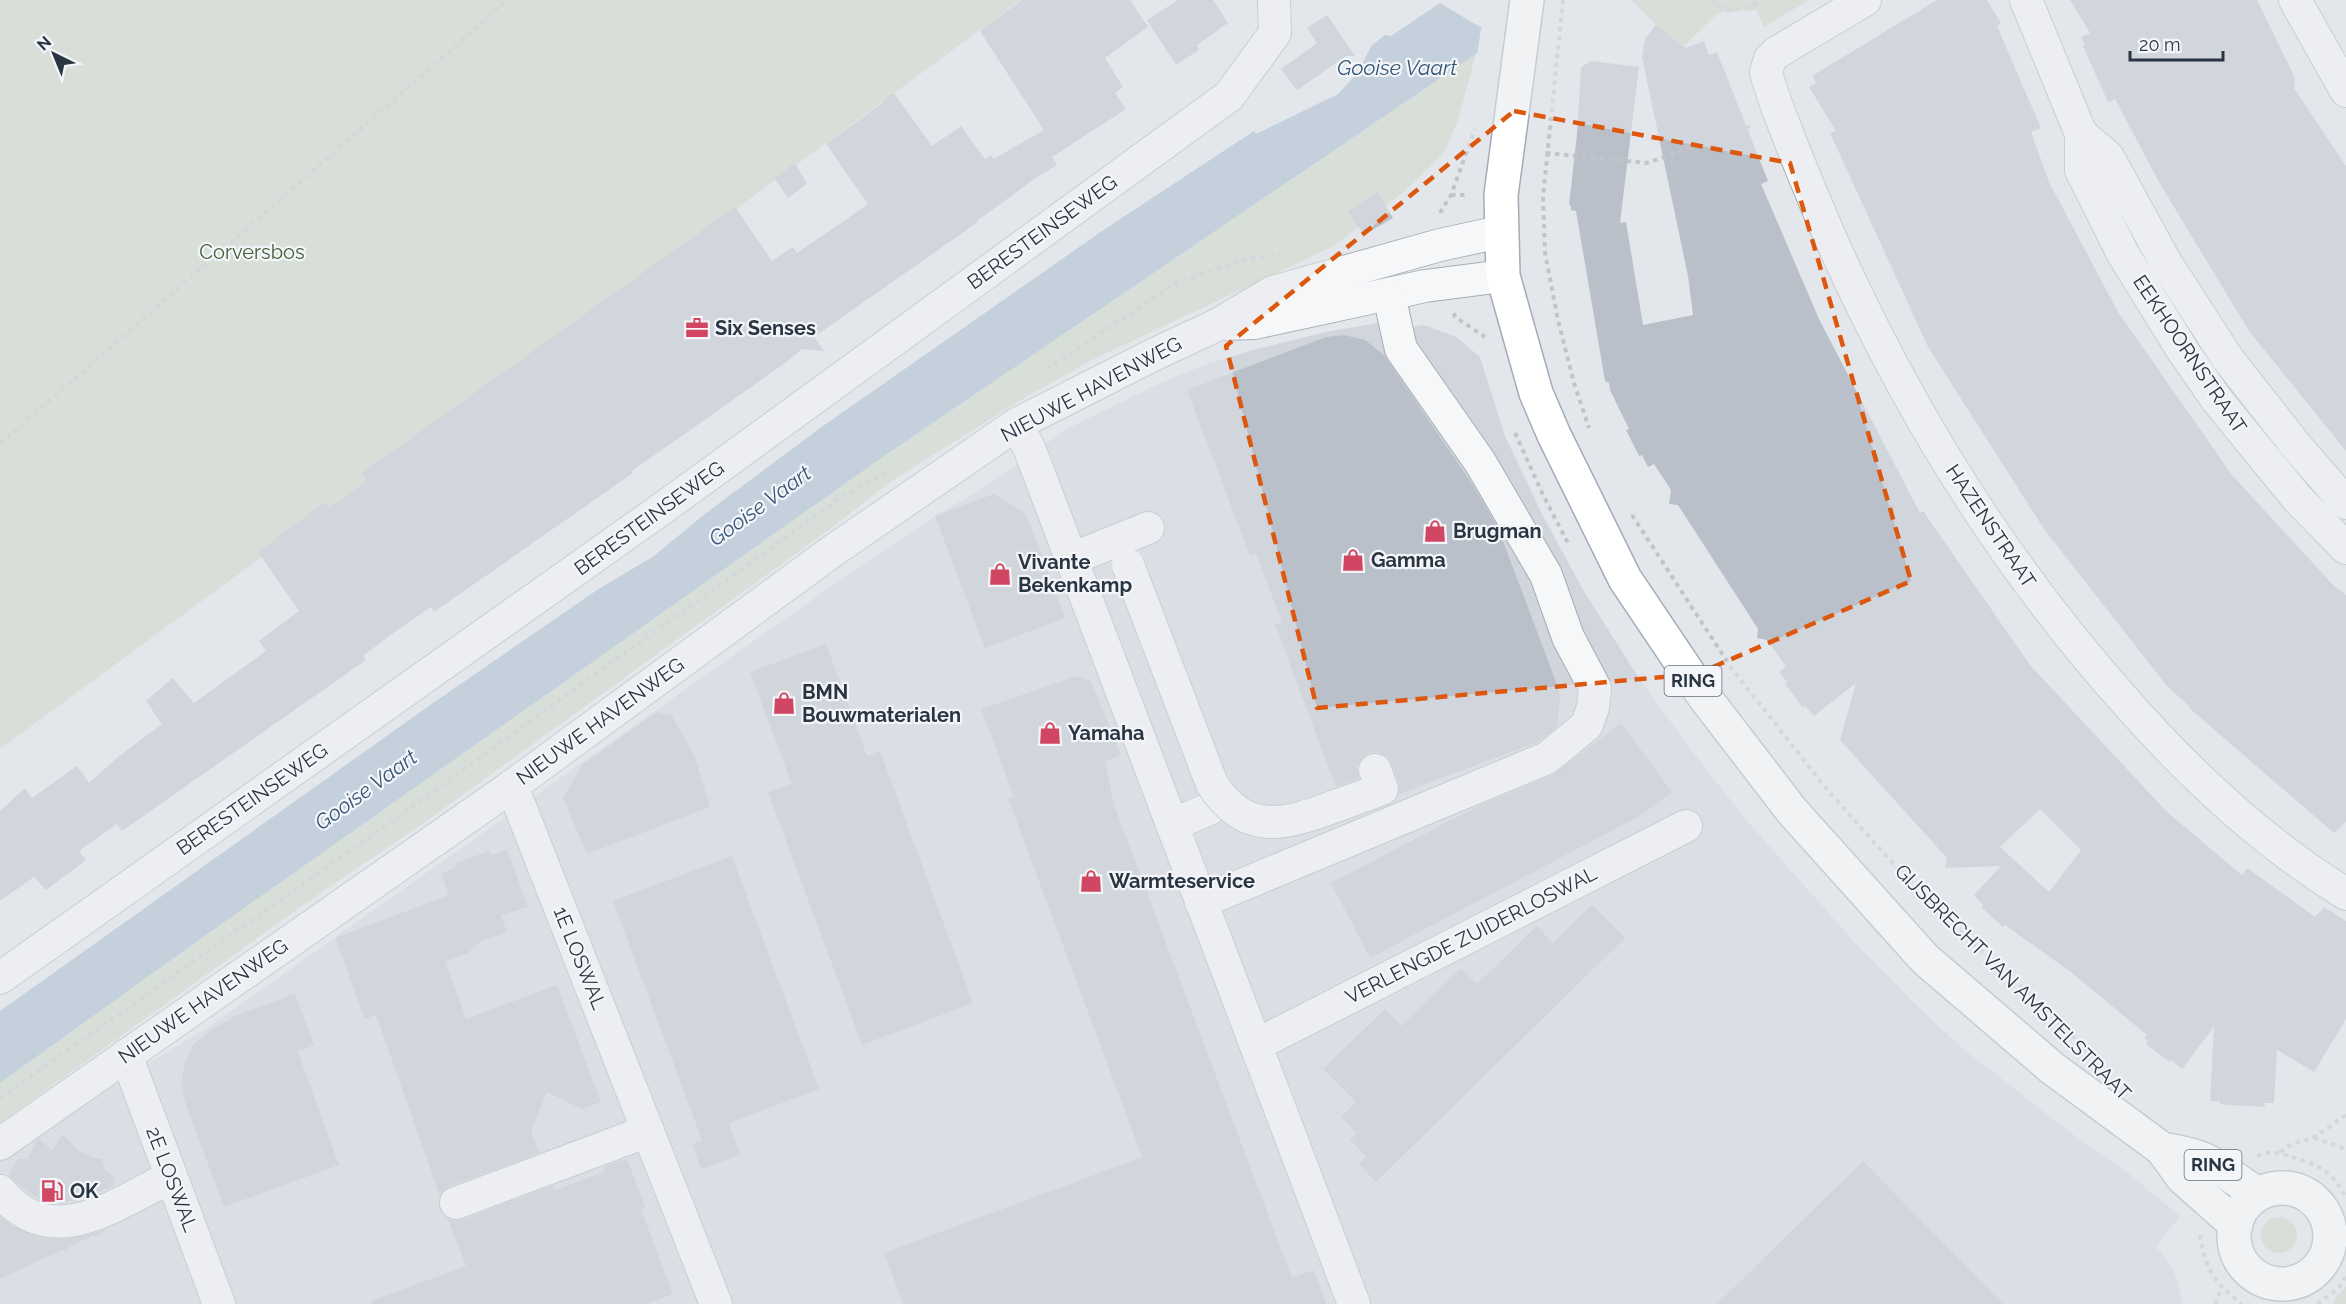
<svg xmlns="http://www.w3.org/2000/svg" width="2346" height="1304" viewBox="0 0 2346 1304" font-family="Raleway,sans-serif">
<style>
.built{fill:#d1d6dd}
.green{fill:#c9d5c4}
.water{fill:#9db6cc}
.pier{fill:#e3e7eb}
.building{fill:#bac0c9;fill-rule:evenodd}
.lines{fill:none;stroke-linecap:round;stroke-linejoin:round}
.minor-casing{stroke:#a8aeb6;stroke-width:34}
.major-casing{stroke:#a2acb7;stroke-width:36}
.path{stroke:#c1c5ca;stroke-width:4;stroke-dasharray:4.5 4.5;stroke-linecap:butt}
.minor{stroke:#f6f7f9;stroke-width:32}
.major{stroke:#fff;stroke-width:33}
.minor-bridge-casing{stroke:#a8aeb6;stroke-width:34;stroke-linecap:butt}
.minor-bridge{stroke:#f6f7f9;stroke-width:32}
.marked{fill:none;stroke:#de570f;stroke-width:4.5;stroke-dasharray:12 8;stroke-linejoin:round}
.labels{text-anchor:middle;stroke-width:4.5;stroke-linejoin:round;paint-order:stroke}
.shield{fill:#f3f5f8;stroke:#666f7a;stroke-width:1.5}
.shield-label{font-size:18px;font-weight:bold;fill:#2a3544}
.street-label{font-size:20px;fill:#2a3544;stroke:#f3f5f8}
.park-label{font-size:20px;fill:#416037;stroke:#f3f5f8}
.poi-label{font-size:20px;font-weight:bold;fill:#2a3544;stroke:#f3f5f8;text-anchor:start}
.water-label{font-size:21px;font-style:italic;fill:#335679;stroke:#f3f5f8}
</style>
<rect width="100%" height="100%" fill="#e3e7eb"/>
<path class="built" d="M1412,317L1411,327L1424,325L1456,337L1480,357L1505,436L1542,514L1582,588L1633,669L1689,747L1748,822L1858,946L1912,1001L1961,1047L2087,1145L2128,1173L2180,1216L2156,1247L2169,1262L2178,1281L2183,1304H0V1159L73,1108L207,1028L854,570L941,512L980,490L1067,429L1160,383L1207,364L1257,349L1331,331Z"/>
<g class="green">
<path d="M0,0H1021L0,749Z"/>
<path d="M1631,0H1809L1764,27L1756,10L1718,13L1684,46L1656,25Z"/>
<path d="M1476,54L1457,123L1444,153L1405,191L1334,246L1092,360L1019,401L890,482L834,526L428,820L302,906L0,1123V1083L199,940L887,454Z"/>
<circle cx="2279" cy="1235" r="18"/>
<path d="M2346,1286V1304H2333L2335,1298Z"/>
</g>
<path class="water" d="M1527,0H1563L1476,54L887,454L199,940L0,1083V1011L433,703L597,590L654,556L706,513L823,426L1105,229L1254,131L1256,134L1338,94L1363,67L1362,65L1371,46L1385,35L1391,36L1440,3L1480,27Z"/>
<path class="pier" d="M1521,0H1566L1477,56L1482,22Z"/>
<g class="building">
<path d="M1022,0H1130L1148,27L1105,58L1123,87L1115,93L1126,109L1052,157L1057,165L1037,177L977,221L978,222L814,337L824,351L802,349L788,361L632,471L633,473L434,612L431,607L392,634L363,656L366,660L122,831L117,824L79,851L86,860L46,890L34,877L0,901V811L25,788L32,798L77,766L89,783L118,757L162,724L146,701L173,678L194,703L266,651L259,641L299,611L258,552L325,502L329,508L366,481L362,473L735,207L772,261L793,247L797,253L838,225L868,204L826,144L878,106L891,94L894,93L932,146L961,126L985,159L991,155L994,159L1044,130L980,31Z"/>
<path d="M1178,0H1213L1228,23L1197,45L1199,50L1176,65L1147,20Z"/>
<path d="M1937,0H1987L2001,23L1997,26L2041,128L2031,132L2049,182L2118,312L2232,475L2333,585L2346,595V822L2334,833L2189,708L2190,707L2167,686L2044,529L1928,347L1830,133L1836,131L1809,87L1816,83L1812,76Z"/>
<path d="M2070,0H2257L2295,78L2294,88L2346,166V451L2249,331L2160,184L2115,99L2108,102L2083,46L2085,45L2081,37L2090,33Z"/>
<path d="M1327,15L1355,56H1346L1297,90L1281,69L1317,43L1307,28Z"/>
<path d="M1656,25L1686,48L1704,41L1709,55L1717,52L1768,181L1761,184L1819,319L1920,513L1923,511L2030,665L2167,812L2242,875L2247,868L2315,917L2324,907L2346,921V1019L2314,1072L2277,1050L2274,1103H2264L2265,1107L2228,1105L2220,1104V1101H2210L2214,1027L2182,1069L2171,1060L2170,1062L2146,1044L2148,1041L2144,1038L2147,1035L2072,973L2005,925L2003,927L1981,907L1983,905L1974,895L2001,866L1945,868L1947,858L1840,740L1856,683L1814,716L1805,706L1803,708L1785,684L1787,682L1779,672L1786,666L1767,640L1757,638L1758,629L1678,505L1669,504L1671,490L1654,464L1648,467L1642,455L1639,456L1626,430L1629,429L1610,390L1609,383L1605,381L1576,211L1571,210V206L1569,205L1577,134L1581,67L1591,61L1639,67L1620,223L1626,222L1643,325L1693,315L1688,276L1642,57L1645,39ZM2040,809L2081,850L2049,892L2000,847Z"/>
<path d="M795,163L807,184L788,198L774,178Z"/>
<path d="M1377,192L1393,218L1364,235L1348,211Z"/>
<path d="M1344,335L1365,340L1384,355L1473,485L1498,528L1559,690L1560,699L1557,727L1538,742L1399,794V783L1392,764L1386,756L1377,752L1368,753L1361,759L1357,768L1359,778L1336,787L1275,624L1282,622L1256,554L1250,556L1187,390L1326,337Z"/>
<path d="M994,494L1026,514L1065,618L985,648L935,516Z"/>
<path d="M826,644L867,756L880,751L973,1003L862,1045L768,792L792,784L750,672Z"/>
<path d="M1077,676L1091,681L1121,755L1105,761L1114,805L1292,1278L1314,1270L1326,1304H903L884,1253L1142,1157L1008,798L1014,797L981,709Z"/>
<path d="M657,712L672,716L695,757L710,807L587,854L563,798L582,765Z"/>
<path d="M1621,723L1672,792L1638,817L1370,958L1331,883L1474,808L1554,774Z"/>
<path d="M507,849L528,907L501,915L507,932L481,941L468,953L445,961L466,1019L557,985L601,1102L582,1109L547,1092L531,1131L539,1153L450,1186L443,1191L440,1196L376,1015L365,1019L335,938L449,895L441,873L457,867L456,863L489,851L491,855Z"/>
<path d="M732,856L819,1089L729,1123L740,1155L701,1169L692,1144L702,1140L613,901Z"/>
<path d="M1592,905L1625,938L1376,1182L1359,1164L1366,1157L1350,1140L1357,1133L1341,1117L1356,1102L1323,1069L1385,1009L1401,1026L1461,968L1477,984L1537,926L1553,943Z"/>
<path d="M295,994L314,1045L298,1052L339,1165L224,1207L182,1094L184,1093L181,1085L185,1062L192,1046L212,1029L232,1019V1017Z"/>
<path d="M63,1134L78,1150L93,1158L102,1159L105,1170L115,1177L114,1186L79,1200L62,1203L46,1202L30,1194L9,1176L17,1159H28L36,1141L39,1139L52,1150Z"/>
<path d="M627,1159L645,1207L641,1209L673,1294L647,1304H371V1301L466,1266L448,1219L454,1221L462,1220L552,1186L554,1191L605,1171L603,1167Z"/>
<path d="M1863,1161L2003,1304H1717Z"/>
<path d="M0,1216L12,1226L39,1237L65,1239L87,1235L107,1229L98,1236H93L70,1246L66,1251L62,1250L0,1279Z"/>
</g>
<g class="lines">
<g class="minor-casing">
<g id="minor">
<path d="M1865,0L1776,53L1770,59L1766,72C1771,92 1779,112 1786,130C1799,164 1813,197 1827,230C1901,399 1997,556 2119,694C2185,770 2260,841 2346,894"/>
<path d="M2026,0L2081,134V170L2123,254L2183,351L2217,400L2297,498L2346,548"/>
<path d="M2295,0L2346,91"/>
<path d="M2081,134L2108,157L2166,263L2228,359L2297,447L2346,503"/>
<path d="M1226,324L1254,323L1425,286L1503,276"/>
<path d="M1017,424L1030,450L1354,1304"/>
<path d="M1071,559L1148,528"/>
<path d="M512,786L716,1304"/>
<path d="M1344,803L1382,789L1375,770"/>
<path d="M1172,825L1209,809"/>
<path d="M1201,902L1547,758L1587,725L1593,707L1595,688L1568,637L1546,575L1480,462L1401,349L1389,295"/>
<path d="M0,978L663,508L1229,96L1275,33L1274,0"/>
<path d="M1256,1045L1686,826"/>
<path d="M126,1055L219,1304"/>
<path d="M0,1144L512,786L834,550L1017,424L1155,354L1217,325L1273,292L1440,245L1500,232"/>
<path d="M0,1191C52,1254 115,1204 171,1177"/>
<path d="M456,1203L648,1131"/>
</g>
</g>
<g class="major-casing">
<g id="major">
<path d="M1527,0L1501,195L1503,276L1536,393L1554,435L1625,579L1703,695L1792,811L1925,959L2052,1068L2162,1149L2183,1178L2236,1225"/>
<path d="M2162,1149C2177,1152 2193,1154 2207,1161C2225,1170 2241,1184 2258,1194"/>
<circle cx="2282" cy="1236" r="48"/>
</g>
</g>
<g class="path">
<path d="M1563,0L1543,197L1545,253L1558,320L1574,383L1589,428"/>
<path d="M1712,0L1724,10L1752,7L1761,0"/>
<path d="M1546,153L1647,163L1751,126"/>
<path d="M1451,195H1469"/>
<path d="M1440,213L1451,195L1475,129"/>
<path d="M1454,313L1455,317L1485,337"/>
<path d="M1047,369L1178,282L1252,258L1280,255"/>
<path d="M1515,433L1544,497L1569,545"/>
<path d="M0,444L508,0"/>
<path d="M1632,515L1732,669L1825,787L1888,858L1954,926L2046,1009L2089,1053"/>
<path d="M0,1098L364,841L843,496L890,471"/>
<path d="M2314,1138L2346,1149"/>
<path d="M2280,1152L2292,1144L2313,1138L2346,1115"/>
<path d="M2257,1156C2267,1151 2279,1152 2289,1156C2316,1164 2332,1170 2346,1197"/>
<path d="M2200,1235C2205,1269 2215,1284 2242,1304"/>
<path d="M2215,1304L2221,1289"/>
<path d="M2317,1304L2338,1289L2346,1276"/>
</g>
<use href="#minor" class="minor"/>
<use href="#major" class="major"/>
<g class="minor-bridge-casing">
<path id="minor-bridge" d="M1128,565L1212,784C1249,841 1291,822 1344,803"/>
</g>
<use href="#minor-bridge" class="minor-bridge"/>
</g>
<path d="M0 0H2346V1304H0ZM1514,111L1790,163L1911,581L1697,674L1317,708L1226,346Z" fill="#e3e7eb" fill-opacity=".55" fill-rule="evenodd"/>
<path class="marked" d="M1514,111L1790,163L1911,581L1697,674L1317,708L1226,346Z"/>
<defs>
<g id="office-bare" transform="scale(1.8)"><path d="M-6-3h4V-5.5h4V-3h4V5H-6ZM-1-4.5V-3h2v-1.5ZM-6 0V1H6V0Z" fill="#d14763" stroke="#f3f5f8" stroke-width="2.5" paint-order="stroke"/></g>
<g id="shop-bare" transform="scale(1.8)"><path d="M-5-2.5h2.3a2.7 3.5 0 0 1 5.4 0H5L5.5 6h-11ZM-1.5-2.5h3a1.5 2.3 0 0 0-3 0Z" fill="#d14763" stroke="#f3f5f8" stroke-width="2.5" paint-order="stroke"/></g>
<g id="fuel-bare" transform="scale(1.8)"><path d="M-5.5-6h7V0h2V4h1.3V-2.5L3-4.5l.8-.8L6-3V5H2.5V1h-1V6h-7ZM-4.2-4.7v3.2H.2V-4.7Z" fill="#d14763" stroke="#f3f5f8" stroke-width="2.5" paint-order="stroke"/></g>
</defs>
<g fill-rule="evenodd">
<use href="#office-bare" x="697" y="328"/>
<use href="#shop-bare" x="1435" y="531"/>
<use href="#shop-bare" x="1353" y="560"/>
<use href="#shop-bare" x="1000" y="574"/>
<use href="#shop-bare" x="784" y="703"/>
<use href="#shop-bare" x="1050" y="733"/>
<use href="#shop-bare" x="1091" y="881"/>
<use href="#fuel-bare" x="52" y="1191"/>
</g>
<g class="labels">
<g class="shield">
<rect x="1664.5" y="666" width="57" height="30" rx="4.5"/>
<rect x="2184.5" y="1150" width="57" height="30" rx="4.5"/>
</g>
<g class="shield-label">
<text x="1693" y="687">RING</text>
<text x="2213" y="1171">RING</text>
</g>
<g class="street-label">
<text transform="translate(1042 232) rotate(-36)" y="7">BERESTEINSEWEG</text>
<text transform="translate(2190 354) rotate(56)" y="7">EEKHOORNSTRAAT</text>
<text transform="translate(1091 389) rotate(-28)" y="7">NIEUWE HAVENWEG</text>
<text transform="translate(649 518) rotate(-36)" y="7">BERESTEINSEWEG</text>
<text transform="translate(1991 526) rotate(56)" y="7">HAZENSTRAAT</text>
<text transform="translate(600 721) rotate(-36)" y="7">NIEUWE HAVENWEG</text>
<text transform="translate(252 799) rotate(-35)" y="7">BERESTEINSEWEG</text>
<text transform="translate(1471 935) rotate(-27)" y="7">VERLENGDE ZUIDERLOSWAL</text>
<text transform="translate(580 958) rotate(68)" y="7">1E LOSWAL</text>
<text transform="translate(2013 982) rotate(45)" y="7">GIJSBRECHT VAN AMSTELSTRAAT</text>
<text transform="translate(203 1001) rotate(-35)" y="7">NIEUWE HAVENWEG</text>
<text transform="translate(172 1179) rotate(69)" y="7">2E LOSWAL</text>
</g>
<g class="park-label">
<text x="252" y="259">Corversbos</text>
</g>
<g class="poi-label">
<text x="715" y="335">Six Senses</text>
<text x="1453" y="538">Brugman</text>
<text x="1371" y="567">Gamma</text>
<text x="1018" y="569">Vivante<tspan x="1018" dy="23">Bekenkamp</tspan></text>
<text x="802" y="699">BMN<tspan x="802" dy="23">Bouwmaterialen</tspan></text>
<text x="1068" y="740">Yamaha</text>
<text x="1109" y="888">Warmteservice</text>
<text x="70" y="1198">OK</text>
</g>
<g class="water-label">
<text x="1397" y="75">Gooise Vaart</text>
<text transform="translate(760 506) rotate(-36)" y="7">Gooise Vaart</text>
<text transform="translate(366 790) rotate(-36)" y="7">Gooise Vaart</text>
</g>
</g>
<g transform="translate(54 54) rotate(317)" stroke="#f3f5f8" stroke-width="4.5" paint-order="stroke">
<path d="M0-4.5L10 22L0 15L-10 22Z" fill="#2a3544"/>
<text y="-9" font-size="16" font-weight="bold" text-anchor="middle" fill="#2a3544">N</text>
</g>
<path d="M2130 51v9h93v-9" fill="none" stroke="#2a3544" stroke-width="3"/>
<text x="2139" y="51" font-size="18" fill="#2a3544" stroke="#f3f5f8" stroke-width="4.5" paint-order="stroke">20 m</text>
</svg>
